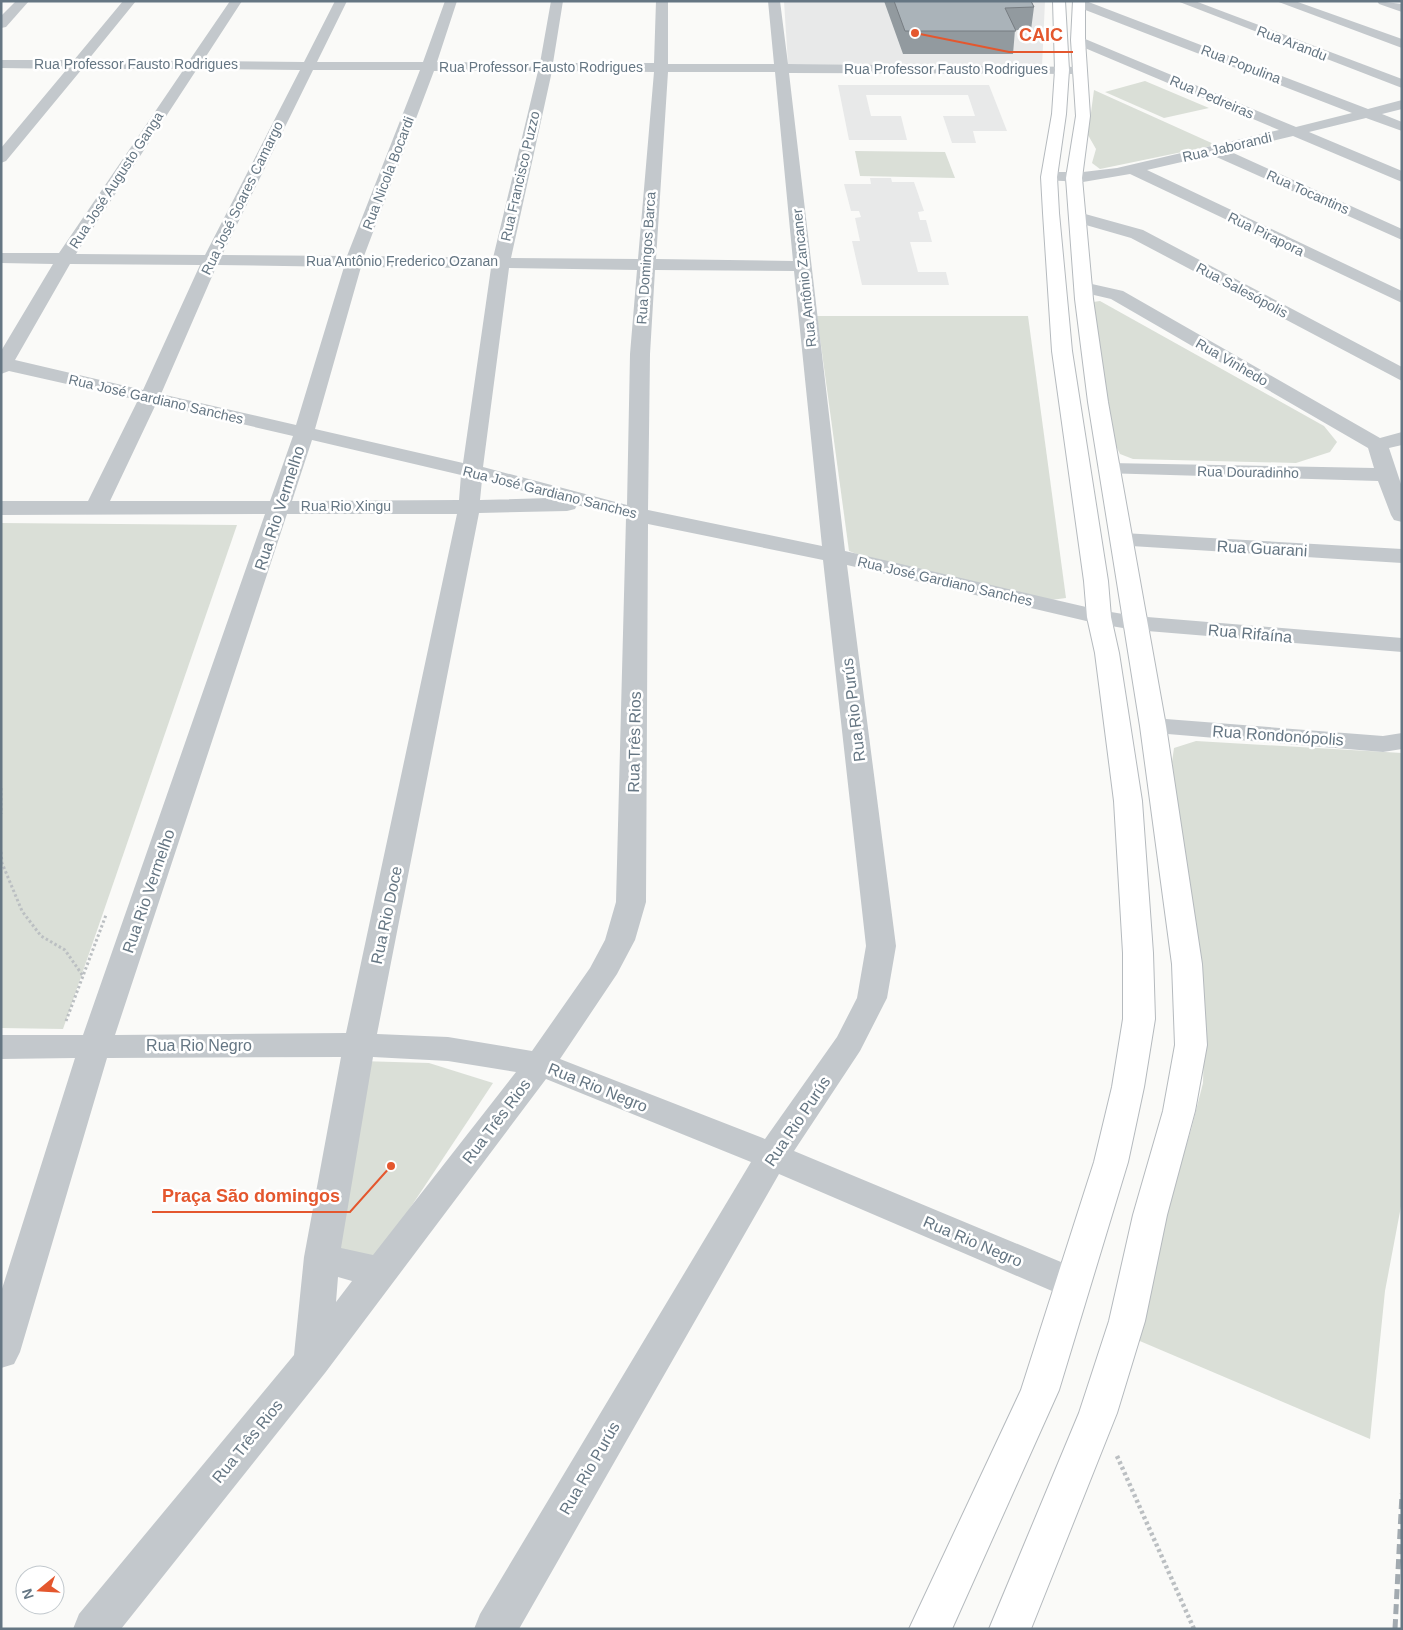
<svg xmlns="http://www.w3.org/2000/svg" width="1403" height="1630" viewBox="0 0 1403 1630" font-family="Arial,sans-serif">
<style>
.built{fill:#e8e9e9}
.green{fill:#dadfd7}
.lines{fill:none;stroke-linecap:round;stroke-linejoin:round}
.major-casing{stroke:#b5babe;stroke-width:2}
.path-far1{stroke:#bbbfc2;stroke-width:3;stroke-dasharray:2.5 2.5;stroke-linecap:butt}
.path{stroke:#bbbfc2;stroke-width:4.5;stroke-dasharray:3 3;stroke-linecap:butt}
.minor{fill:#c3c8cc;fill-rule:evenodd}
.major{fill:#fff;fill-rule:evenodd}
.rail{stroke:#a2aab0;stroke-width:5;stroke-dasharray:10 5;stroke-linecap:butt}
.wall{fill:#929a9f}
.building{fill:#aab3b9;stroke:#777d82}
.labels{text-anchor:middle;stroke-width:5;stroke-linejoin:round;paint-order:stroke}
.far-street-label{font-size:14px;fill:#657683;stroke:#fff}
.street-label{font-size:16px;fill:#657683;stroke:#fff}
.leader{fill:none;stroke:#e4572e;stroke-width:2}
.callout-dot{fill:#e4572e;stroke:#fff;stroke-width:2}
.callout-label{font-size:18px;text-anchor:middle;font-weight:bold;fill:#e4572e;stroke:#fff;stroke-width:5;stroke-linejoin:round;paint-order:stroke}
</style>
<rect width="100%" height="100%" fill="#fafaf8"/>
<g class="built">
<path d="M784,1H1045L1042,67L788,64Z"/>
<path d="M838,85H989L1007,131H973L976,143H952L943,116H975L968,95H866L871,116H901L907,140H849Z"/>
<path d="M870,178H891L892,182H914L924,211L918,212L920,220H926L932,242H910L918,272H946L949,285H862L852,241H860L855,218L861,217L859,211H851L844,184H871Z"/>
</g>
<g class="green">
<path d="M1145,81L1209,108L1164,118L1105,92Z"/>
<path d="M1094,90L1216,145L1100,169L1092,163L1096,149L1088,135Z"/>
<path d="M855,151L945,152L955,178L860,176Z"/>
<path d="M1100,301L1324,426L1337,442L1330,452L1296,463L1133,459L1120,454L1116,446L1092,307L1093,302Z"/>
<path d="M817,316H1028L1066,598L1051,600L872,560L849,551Z"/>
<path d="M1,523L237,525L63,1029L1,1028Z"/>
<path d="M1196,741L1402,753V1201L1385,1291L1370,1439L1128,1336L1191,1130L1203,1083L1205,1010L1172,762L1174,748Z"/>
<path d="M360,1061L429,1063L493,1083L375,1261L333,1250Z"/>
</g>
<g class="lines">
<g class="major-casing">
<g id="major">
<path d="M1053,1H1065L1069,70L1066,114L1057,177L1059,213L1072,351L1108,581L1111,617L1119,653L1142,801L1153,953L1155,1019L1144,1087L1128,1162L1059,1390L952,1629H909L1021,1390L1094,1162L1112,1087L1123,1019V953L1114,801L1095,653L1087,617L1084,581L1052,351L1043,213L1041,177L1052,114L1055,70Z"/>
<path d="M1073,1H1085V40L1090,116L1082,178L1093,299L1108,402L1166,726L1202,964L1207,1045L1195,1111L1167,1215L1145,1321L1117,1413L1031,1629H989L1079,1413L1109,1321L1133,1215L1163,1111L1175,1045L1172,964L1140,726L1088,402L1075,299L1066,178L1076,116L1071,40Z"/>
</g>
</g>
<g class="path-far1">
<path d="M1,788V814"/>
<path d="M1,852L2,863L22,911L41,936L65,950L83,976"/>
<path d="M66,1021L106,915"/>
</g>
<path class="path" d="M1117,1456L1194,1629"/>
<g class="minor">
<path d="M16,1H29L6,27L1,28V16Z"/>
<path d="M123,1H136L88,60L189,61L230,1H242L203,61L304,62L335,1H347L317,62H423L445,1H457L437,62L540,63L551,1H563L553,63H654L656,1H668V64H774L768,1H780L788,64L1085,67L1087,70L1085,73L1080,74L789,73L845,551L1099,610L1135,616L1402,638V652L1135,630L1099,624L847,565L896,946L887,998L860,1051L794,1151L1085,1272L1090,1283L1085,1294L1072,1298L1059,1294L779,1174L519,1629H474L480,1614L751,1162L546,1079L325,1373L121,1629H73L79,1614L294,1355L304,1257L341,1057L107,1058L20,1352L14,1364L1,1368V1292L75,1058L1,1059V1035H83L265,514L1,515V501H88L138,400L9,371L1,374V351L53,264L1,263V253H59L184,69H82L6,161L1,163V148L67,69L1,68V60H74ZM197,69L300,70L205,255L76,254ZM313,70H420L347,256L222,255ZM434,71H538L493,258L364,256ZM552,71L654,72L638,259L511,258ZM668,72H775L793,261L656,259ZM70,264L200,265L143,390L15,360ZM217,265L344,267L296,425L161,394ZM361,267L491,268L463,463L315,429ZM509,268L637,270L630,354L627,505L483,467ZM655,270L794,271L822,546L648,510L650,354ZM156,404L293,436L270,501H110ZM312,440L461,475L459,500L292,501ZM482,480L549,498L480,500ZM577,505L626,518L616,902L605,940L590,968L532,1051L448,1037L377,1034L479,513L567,511L575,509ZM287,514H457L346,1033L115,1035ZM648,524L823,560L866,946L857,998L837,1037L765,1139L560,1059L617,974L635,940L646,902ZM373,1057L448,1061L516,1072L373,1255L341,1248ZM338,1277L352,1281L336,1302Z"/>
<path d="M1074,1H1086L1368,109L1402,100V109L1382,114L1402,122V131L1366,118L1309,132L1402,171V182L1293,136L1229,151L1402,229V240L1212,155L1147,170L1402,291V303L1130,174L1083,182L1043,180L1041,177L1049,172H1083L1117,168L1279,130L1073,43L1071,40L1078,36L1296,127L1352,113L1075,6Z"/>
<path d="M1177,1H1195L1402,79V88Z"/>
<path d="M1276,1H1295L1402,39V48Z"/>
<path d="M1377,1L1402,4V12L1379,4Z"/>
<path d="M1078,212L1143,230L1402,367V381L1131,238L1072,221L1070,217L1072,213Z"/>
<path d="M1083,282L1123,291L1380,438L1402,432V445L1389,448L1402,487V522L1394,520L1391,515L1378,481L1102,473L1098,469L1102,465L1109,463L1374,468L1368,448L1111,299L1077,291L1074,287L1077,283Z"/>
<path d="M1123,533L1402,549V563L1115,545L1112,540L1115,535Z"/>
<path d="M1153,718L1383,736L1402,733V749L1383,752L1144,732L1140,726L1144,720Z"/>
</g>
<use href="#major" class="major"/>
<path class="rail" d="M1395,1629L1402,1494"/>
</g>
<path class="wall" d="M884,1H1031L1034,7L1031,30H1015L1013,54H903Z"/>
<path class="building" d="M894,1H1031L1034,7L1005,8L1016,31H905Z"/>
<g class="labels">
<g class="far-street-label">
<text transform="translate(1292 43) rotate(21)" y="5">Rua Arandu</text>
<text x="136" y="69">Rua Professor Fausto Rodrigues</text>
<text transform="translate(1241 64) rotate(21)" y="5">Rua Populina</text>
<text x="541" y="72">Rua Professor Fausto Rodrigues</text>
<text x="946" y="74">Rua Professor Fausto Rodrigues</text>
<text transform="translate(1212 97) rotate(23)" y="5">Rua Pedreiras</text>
<text transform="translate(1227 147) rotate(-13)" y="5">Rua Jaborandi</text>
<text transform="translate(388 173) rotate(-69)" y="5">Rua Nicola Bocardi</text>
<text transform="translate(520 176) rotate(-77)" y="5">Rua Francisco Puzzo</text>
<text transform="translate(116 180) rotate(-57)" y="5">Rua José Augusto Ganga</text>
<text transform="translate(1308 192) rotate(24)" y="5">Rua Tocantins</text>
<text transform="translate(242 198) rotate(-64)" y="5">Rua José Soares Camargo</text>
<text transform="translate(1266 234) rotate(26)" y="5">Rua Pirapora</text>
<text transform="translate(646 258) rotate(-86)" y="5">Rua Domingos Barca</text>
<text x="402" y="266">Rua Antônio Frederico Ozanan</text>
<text transform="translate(804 278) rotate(-96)" y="5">Rua Antônio Zancaner</text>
<text transform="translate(1242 290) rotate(28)" y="5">Rua Salesópolis</text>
<text transform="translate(1232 362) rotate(30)" y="5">Rua Vinhedo</text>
<text transform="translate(156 399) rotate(13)" y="5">Rua José Gardiano Sanches</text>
<text transform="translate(1248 472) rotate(1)" y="5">Rua Douradinho</text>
<text transform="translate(550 492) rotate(14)" y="5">Rua José Gardiano Sanches</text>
<text x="346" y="511">Rua Rio Xingu</text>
<text transform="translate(945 581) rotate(13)" y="5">Rua José Gardiano Sanches</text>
</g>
<g class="street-label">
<text transform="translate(279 508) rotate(-72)" y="6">Rua Rio Vermelho</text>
<text transform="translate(1262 548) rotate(3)" y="6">Rua Guarani</text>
<text transform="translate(1250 633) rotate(5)" y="6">Rua Rifaína</text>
<text transform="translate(853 710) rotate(-97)" y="6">Rua Rio Purús</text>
<text transform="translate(1278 735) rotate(4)" y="6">Rua Rondonópolis</text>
<text transform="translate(634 742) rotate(-89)" y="6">Rua Três Rios</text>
<text transform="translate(148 891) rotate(-71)" y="6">Rua Rio Vermelho</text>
<text transform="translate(386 915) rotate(-78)" y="6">Rua Rio Doce</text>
<text x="199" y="1051">Rua Rio Negro</text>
<text transform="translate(598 1087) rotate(22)" y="6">Rua Rio Negro</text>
<text transform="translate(496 1121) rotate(-53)" y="6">Rua Três Rios</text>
<text transform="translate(797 1121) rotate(-56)" y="6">Rua Rio Purús</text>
<text transform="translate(973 1241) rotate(23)" y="6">Rua Rio Negro</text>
<text transform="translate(247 1441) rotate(-51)" y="6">Rua Três Rios</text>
<text transform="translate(589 1468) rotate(-60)" y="6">Rua Rio Purús</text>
</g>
</g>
<path class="leader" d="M915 33L1009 52H1073M391 1166L350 1212H152"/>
<g class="callout-dot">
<circle cx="915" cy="33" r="5"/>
<circle cx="391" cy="1166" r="5"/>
</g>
<g class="callout-label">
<text x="1041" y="41">CAIC</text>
<text x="251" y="1202">Praça São domingos</text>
</g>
<rect width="1403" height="1630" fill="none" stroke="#657683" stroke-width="5"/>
<g transform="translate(40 1590) rotate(252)"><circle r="24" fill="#ffffff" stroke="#c1c8cd"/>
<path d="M0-4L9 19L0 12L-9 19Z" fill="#e4572e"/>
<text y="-8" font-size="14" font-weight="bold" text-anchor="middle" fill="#657683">N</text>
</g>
</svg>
